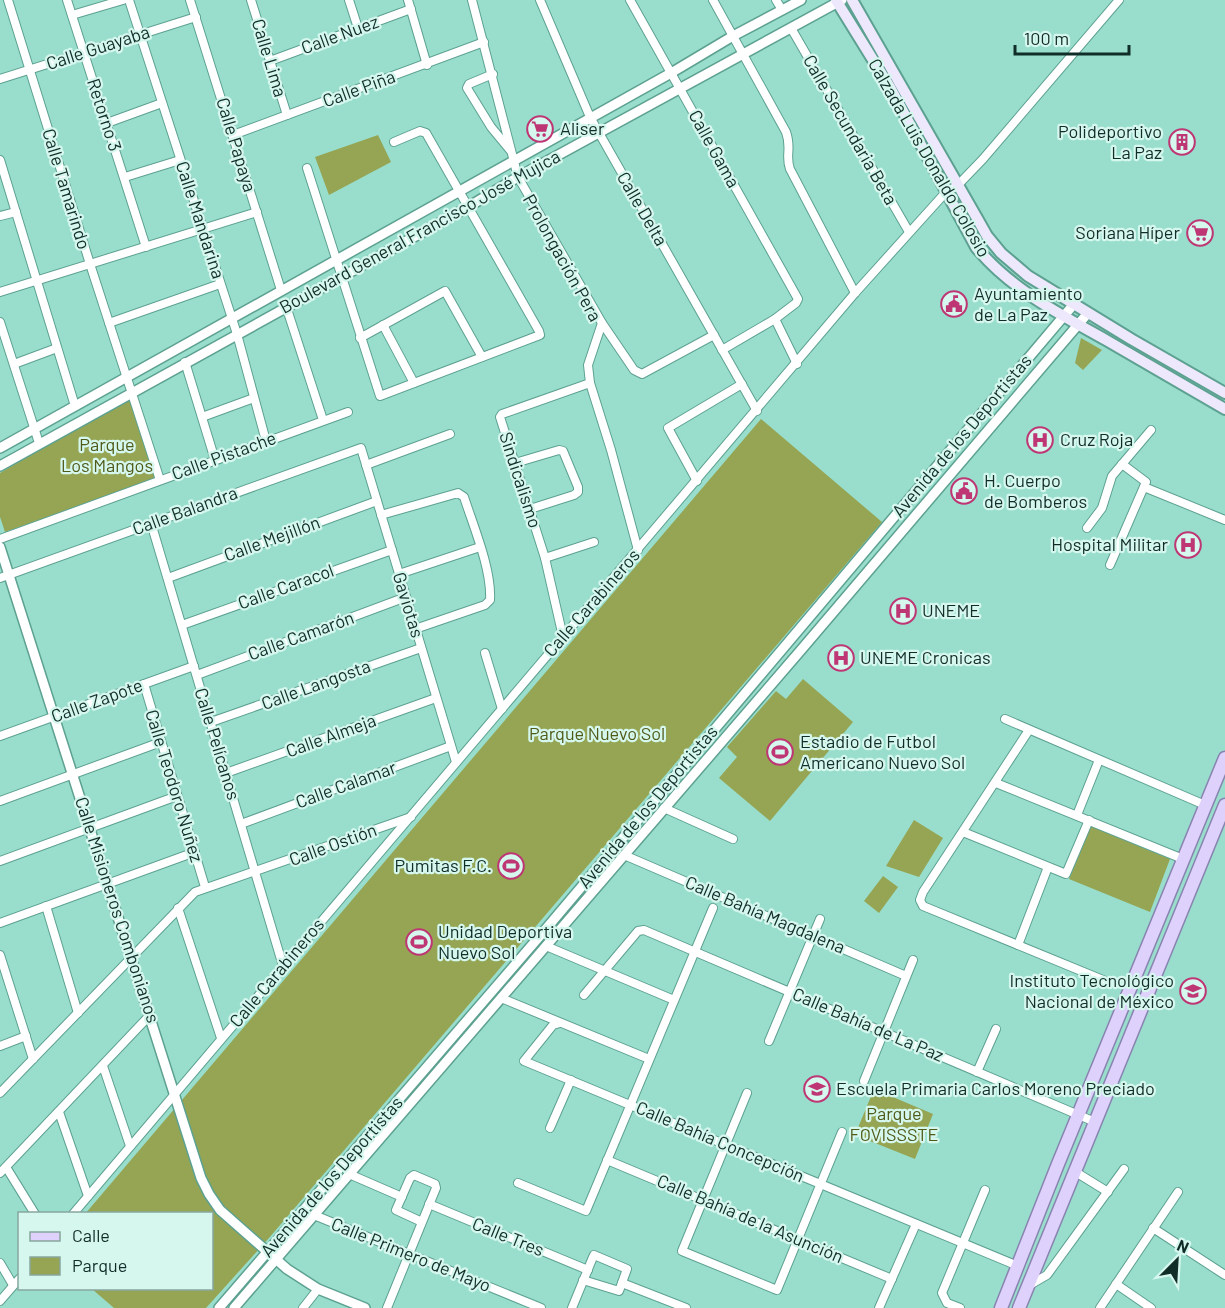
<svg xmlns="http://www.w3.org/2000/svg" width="1225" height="1308" viewBox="0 0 1225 1308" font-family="Barlow,sans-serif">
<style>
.green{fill:#96a553}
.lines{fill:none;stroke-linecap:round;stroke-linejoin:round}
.minor-casing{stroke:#5da191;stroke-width:10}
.tertiary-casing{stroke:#5da191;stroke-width:12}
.secondary-casing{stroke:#5da191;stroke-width:14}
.primary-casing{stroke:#8884b0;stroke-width:15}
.minor{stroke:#fff;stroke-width:8}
.tertiary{stroke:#fff;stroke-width:9}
.secondary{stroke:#eee8fd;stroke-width:10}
.primary{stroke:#ded1fb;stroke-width:12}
.labels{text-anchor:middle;stroke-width:4.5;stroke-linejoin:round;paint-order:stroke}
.street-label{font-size:18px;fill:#112d27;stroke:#d6f7ee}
.poi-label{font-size:18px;fill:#112d27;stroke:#d6f7ee;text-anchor:start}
.park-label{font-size:18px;fill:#515b19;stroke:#d6f7ee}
</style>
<rect width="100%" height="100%" fill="#99decd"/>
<g class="green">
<path d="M378,135L391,162L329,195L315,157Z"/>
<path d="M1081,338L1102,350L1083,370L1075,363Z"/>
<path d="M130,397L155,479L5,532L0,517V473Z"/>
<path d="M761,419L882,522L269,1238L206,1308H114L92,1289L212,1288V1214H85Z"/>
<path d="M803,679L853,722L770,821L719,778L737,757L727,747L776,691L786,699Z"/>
<path d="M914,820L943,838L919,877L886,866Z"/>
<path d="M1091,826L1170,859L1150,912L1069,879Z"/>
<path d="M883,876L898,887L879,913L864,901Z"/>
<path d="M874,1089L933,1114L915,1159L855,1135Z"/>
</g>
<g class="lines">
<g class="minor-casing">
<g id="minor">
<path d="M8,0L90,264L160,480"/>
<path d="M67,0L146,247"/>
<path d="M129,0L237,334L266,441"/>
<path d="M190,0L281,290"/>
<path d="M251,0L287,115"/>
<path d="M349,0L358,28"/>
<path d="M408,0L427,65"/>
<path d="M472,0L518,177L602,323L588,365L590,383L611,450L638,550"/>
<path d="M540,0L590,117L757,411"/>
<path d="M630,0L798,299L796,303L775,319L722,350"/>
<path d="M713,0L786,132C792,148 785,156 790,169L855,293"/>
<path d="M776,0L782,10"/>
<path d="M72,15L123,0"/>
<path d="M791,28L909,232"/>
<path d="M270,61L411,9"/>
<path d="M493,74L469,84L467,88L491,127L510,150"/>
<path d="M0,79L196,17"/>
<path d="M107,123L162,103"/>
<path d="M233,135L484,42"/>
<path d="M0,160L75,406"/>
<path d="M307,168L380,396L540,335L539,331L426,133L420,131L394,142"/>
<path d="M125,177L180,160"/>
<path d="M0,216L16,212"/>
<path d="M0,292L257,212"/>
<path d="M286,306L323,420"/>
<path d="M775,319L797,364"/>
<path d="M0,322L39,443"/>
<path d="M109,323L220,284"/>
<path d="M602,323L634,370L642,374L714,335"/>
<path d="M383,325L414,383"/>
<path d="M360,338L445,291L482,357"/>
<path d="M185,362L215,460"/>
<path d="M14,364L57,348"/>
<path d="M202,417L254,398"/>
<path d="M515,463L559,450L563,451L578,487V492L574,495L530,509"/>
<path d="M366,465L450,434"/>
<path d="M697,481L668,428L742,384"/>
<path d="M1144,487L1225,520"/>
<path d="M381,515L458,493L464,497C473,525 492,570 490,600L485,605L415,629"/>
<path d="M151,523L283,966"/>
<path d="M1087,528L1102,508L1112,476L1151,430"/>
<path d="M0,539L348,412"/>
<path d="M545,558L594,542"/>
<path d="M1110,565L1146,482L1122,464"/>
<path d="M399,574L480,547"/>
<path d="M0,578L361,448L456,762"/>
<path d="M168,578L377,501"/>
<path d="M182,625L392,550"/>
<path d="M563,637L545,558L500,417L502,414L590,383"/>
<path d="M485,653L502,709"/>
<path d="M197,675L406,597"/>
<path d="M144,684L205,887"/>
<path d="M1005,719L1205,805"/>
<path d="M211,722L421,648"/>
<path d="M1029,730L923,892L920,900L923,906L1108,982"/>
<path d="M0,736L194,666"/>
<path d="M226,773L436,698"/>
<path d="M996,783L1183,859"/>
<path d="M0,801L161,742"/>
<path d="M664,808L733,839"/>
<path d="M1077,815L1099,760"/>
<path d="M241,824L451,746"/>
<path d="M963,832L1066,874L1089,820"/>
<path d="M624,855L906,976"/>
<path d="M0,861L177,796"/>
<path d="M46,906L78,1013"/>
<path d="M178,908L221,1038"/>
<path d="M0,923L195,852"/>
<path d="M1018,945L1048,867"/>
<path d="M546,946L674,1000"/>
<path d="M0,955L33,1059"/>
<path d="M584,995L638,931L644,930L1095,1122"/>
<path d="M501,998L649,1059"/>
<path d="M560,1023L553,1025L524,1061L1018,1266"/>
<path d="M769,1041L820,919"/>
<path d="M0,1046L26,1036"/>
<path d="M103,1066L130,1146"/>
<path d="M977,1072L996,1029"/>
<path d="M864,1081L913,960"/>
<path d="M0,1093L195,892L411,817"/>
<path d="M747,1093L682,1251L777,1290L842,1132"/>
<path d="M59,1112L88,1196"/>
<path d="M550,1128L571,1080"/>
<path d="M607,1160L892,1279"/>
<path d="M6,1167L35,1214"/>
<path d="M1074,1171L1108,1192"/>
<path d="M0,1173L150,1015"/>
<path d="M349,1174L402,1197"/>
<path d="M518,1183L586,1211L713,908"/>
<path d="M429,1204L588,1270"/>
<path d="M73,1214L855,293L946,192L957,186L983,159L1119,0"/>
<path d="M314,1215L541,1308"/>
<path d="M1153,1228L1225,1275"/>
<path d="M0,1263L13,1285"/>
<path d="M622,1283L686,1308"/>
<path d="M1116,1284L1151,1308"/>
<path d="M1028,1286L1047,1275L1124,1169"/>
<path d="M0,1301L20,1278"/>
<path d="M303,1308L318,1289"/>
<path d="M387,1308L436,1188L435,1184L414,1175L410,1178L396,1210L422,1222"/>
<path d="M572,1308L593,1257L594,1255L627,1269L619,1291L583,1280"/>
<path d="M879,1308L916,1224"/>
<path d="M960,1308L947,1303L942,1293L985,1190"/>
<path d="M1100,1308L1178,1192"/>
</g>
</g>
<g class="tertiary-casing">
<g id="tertiary">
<path d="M0,448L671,73L733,36L801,0"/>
<path d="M0,466L468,207L518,177L842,0"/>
<path d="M0,547L201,1178L209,1194L220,1210L287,1269L318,1289L365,1308"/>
<path d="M219,1308L545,930L1074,304"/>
<path d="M234,1308L801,650L1088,313"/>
</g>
</g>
<g class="secondary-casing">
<g id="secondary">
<path d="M836,0L891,89L976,247C1010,289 1060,314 1106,340C1145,363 1185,386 1225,409"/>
<path d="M852,0L978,220L987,236L1001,253L1028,276L1131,339L1225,393"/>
</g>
</g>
<g class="primary-casing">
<g id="primary">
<path d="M1001,1308L1058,1164L1225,758"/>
<path d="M1019,1308L1225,805"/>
</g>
</g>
<use href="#minor" class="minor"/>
<use href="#tertiary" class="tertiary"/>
<use href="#secondary" class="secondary"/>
<use href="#primary" class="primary"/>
</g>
<defs>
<g id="supermarket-ring" transform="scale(1.35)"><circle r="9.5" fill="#d6f7ee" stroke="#be3673" stroke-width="1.5"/><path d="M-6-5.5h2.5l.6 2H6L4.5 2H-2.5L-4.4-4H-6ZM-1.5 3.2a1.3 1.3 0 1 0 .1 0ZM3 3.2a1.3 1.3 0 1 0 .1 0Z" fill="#be3673"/></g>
<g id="building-ring" transform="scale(1.35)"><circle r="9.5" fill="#d6f7ee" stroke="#be3673" stroke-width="1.5"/><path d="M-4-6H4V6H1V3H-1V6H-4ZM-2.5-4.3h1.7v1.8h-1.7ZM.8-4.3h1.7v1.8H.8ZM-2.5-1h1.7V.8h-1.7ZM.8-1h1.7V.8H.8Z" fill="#be3673"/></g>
<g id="civic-ring" transform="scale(1.35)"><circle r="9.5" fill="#d6f7ee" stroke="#be3673" stroke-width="1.5"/><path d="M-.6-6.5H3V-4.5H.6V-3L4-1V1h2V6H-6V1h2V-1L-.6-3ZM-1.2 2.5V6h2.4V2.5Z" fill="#be3673"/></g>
<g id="hospital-ring" transform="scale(1.35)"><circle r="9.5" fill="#d6f7ee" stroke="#be3673" stroke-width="1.5"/><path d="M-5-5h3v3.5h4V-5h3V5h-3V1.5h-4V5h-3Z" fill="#be3673"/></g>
<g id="stadium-ring" transform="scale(1.35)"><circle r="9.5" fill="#d6f7ee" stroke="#be3673" stroke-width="1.5"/><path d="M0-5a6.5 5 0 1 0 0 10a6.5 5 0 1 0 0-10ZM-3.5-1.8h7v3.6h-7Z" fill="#be3673"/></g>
<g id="university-ring" transform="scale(1.35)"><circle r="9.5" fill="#d6f7ee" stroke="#be3673" stroke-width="1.5"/><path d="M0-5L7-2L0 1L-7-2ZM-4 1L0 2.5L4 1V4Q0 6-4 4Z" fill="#be3673"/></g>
<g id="school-ring" transform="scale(1.35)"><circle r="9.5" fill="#d6f7ee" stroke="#be3673" stroke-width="1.5"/><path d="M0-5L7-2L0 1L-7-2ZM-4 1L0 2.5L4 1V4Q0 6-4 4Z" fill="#be3673"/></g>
</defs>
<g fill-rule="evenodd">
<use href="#supermarket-ring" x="540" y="129"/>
<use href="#building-ring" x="1182" y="142"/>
<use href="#supermarket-ring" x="1200" y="233"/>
<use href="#civic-ring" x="954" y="304"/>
<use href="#hospital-ring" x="1040" y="440"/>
<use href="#civic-ring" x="964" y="491"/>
<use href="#hospital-ring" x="1188" y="545"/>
<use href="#hospital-ring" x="903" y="611"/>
<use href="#hospital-ring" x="841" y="658"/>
<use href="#stadium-ring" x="780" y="752"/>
<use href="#stadium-ring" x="511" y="866"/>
<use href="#stadium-ring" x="419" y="942"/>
<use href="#university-ring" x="1193" y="991"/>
<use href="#school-ring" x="817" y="1089"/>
</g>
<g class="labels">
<g class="street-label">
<text transform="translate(340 35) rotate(-20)" y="6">Calle Nuez</text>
<text transform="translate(98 48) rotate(-18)" y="6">Calle Guayaba</text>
<text transform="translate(269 58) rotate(73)" y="6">Calle Lima</text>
<text transform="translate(359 89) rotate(-20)" y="6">Calle Piña</text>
<text transform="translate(104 115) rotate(72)" y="6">Retorno 3</text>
<text transform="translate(850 130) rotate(60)" y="6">Calle Secundaria Beta</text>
<text transform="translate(236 145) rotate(73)" y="6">Calle Papaya</text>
<text transform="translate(714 149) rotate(61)" y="6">Calle Gama</text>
<text transform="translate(929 158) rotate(60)" y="6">Calzada Luis Donaldo Colosio</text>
<text transform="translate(66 189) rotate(73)" y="6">Calle Tamarindo</text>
<text transform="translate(642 209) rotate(60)" y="6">Calle Delta</text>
<text transform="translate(200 220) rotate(72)" y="6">Calle Mandarina</text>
<text transform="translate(420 232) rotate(-29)" y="6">Boulevard General Francisco José Mujica</text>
<text transform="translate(562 258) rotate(61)" y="6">Prolongación Pera</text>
<text transform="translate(962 436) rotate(-50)" y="6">Avenida de los Deportistas</text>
<text transform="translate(224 456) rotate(-20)" y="6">Calle Pistache</text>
<text transform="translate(520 480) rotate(72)" y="6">Sindicalismo</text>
<text transform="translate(185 511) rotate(-20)" y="6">Calle Balandra</text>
<text transform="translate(272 539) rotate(-20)" y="6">Calle Mejillón</text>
<text transform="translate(286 587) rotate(-20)" y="6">Calle Caracol</text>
<text transform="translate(592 603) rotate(-49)" y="6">Calle Carabineros</text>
<text transform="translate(408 605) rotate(73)" y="6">Gaviotas</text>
<text transform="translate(301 636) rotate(-20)" y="6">Calle Camarón</text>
<text transform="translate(316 685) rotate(-20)" y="6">Calle Langosta</text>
<text transform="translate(97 701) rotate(-20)" y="6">Calle Zapote</text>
<text transform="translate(331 736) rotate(-20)" y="6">Calle Almeja</text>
<text transform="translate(217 744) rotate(73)" y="6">Calle Pelícanos</text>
<text transform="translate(346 785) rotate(-20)" y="6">Calle Calamar</text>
<text transform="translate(174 786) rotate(73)" y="6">Calle Teodoro Nuñez</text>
<text transform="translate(648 807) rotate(-50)" y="6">Avenida de los Deportistas</text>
<text transform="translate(333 845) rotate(-20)" y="6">Calle Ostión</text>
<text transform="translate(117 910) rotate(72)" y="6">Calle Misioneros Combonianos</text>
<text transform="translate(765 915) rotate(23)" y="6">Calle Bahía Magdalena</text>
<text transform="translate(277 973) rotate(-50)" y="6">Calle Carabineros</text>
<text transform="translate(868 1025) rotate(23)" y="6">Calle Bahía de La Paz</text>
<text transform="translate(720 1142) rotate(23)" y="6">Calle Bahía Concepción</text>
<text transform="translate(332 1177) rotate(-49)" y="6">Avenida de los Deportistas</text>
<text transform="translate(750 1219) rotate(23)" y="6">Calle Bahía de la Asunción</text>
<text transform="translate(508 1237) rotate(22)" y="6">Calle Tres</text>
<text transform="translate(411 1255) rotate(22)" y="6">Calle Primero de Mayo</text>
</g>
<g class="poi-label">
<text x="560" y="135">Aliser</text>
<text x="1162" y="138" text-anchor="end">Polideportivo<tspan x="1162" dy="21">La Paz</tspan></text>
<text x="1180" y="239" text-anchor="end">Soriana Híper</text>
<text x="974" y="300">Ayuntamiento<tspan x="974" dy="21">de La Paz</tspan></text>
<text x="1060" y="446">Cruz Roja</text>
<text x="984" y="487">H. Cuerpo<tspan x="984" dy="21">de Bomberos</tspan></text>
<text x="1168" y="551" text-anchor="end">Hospital Militar</text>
<text x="922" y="617">UNEME</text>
<text x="860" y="664">UNEME Cronicas</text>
<text x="800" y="748">Estadio de Futbol<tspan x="800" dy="21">Americano Nuevo Sol</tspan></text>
<text x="492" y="872" text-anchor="end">Pumitas F.C.</text>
<text x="438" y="938">Unidad Deportiva<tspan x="438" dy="21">Nuevo Sol</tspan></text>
<text x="1174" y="987" text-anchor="end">Instituto Tecnológico<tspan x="1174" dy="21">Nacional de México</tspan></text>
<text x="836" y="1095">Escuela Primaria Carlos Moreno Preciado</text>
</g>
<g class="park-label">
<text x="107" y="451">Parque<tspan x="107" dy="21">Los Mangos</tspan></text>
<text x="597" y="740">Parque Nuevo Sol</text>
<text x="894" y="1120">Parque<tspan x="894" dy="21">FOVISSSTE</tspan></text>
</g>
</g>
<rect x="18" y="1212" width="195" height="78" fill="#d6f7ee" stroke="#87a69e" stroke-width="1.5"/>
<rect x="30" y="1232" width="30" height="9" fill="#ded1fb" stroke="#87a69e" stroke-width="1.5"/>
<text x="72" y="1242" font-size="18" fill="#112d27">Calle</text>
<rect x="30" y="1257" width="30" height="18" fill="#96a553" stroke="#87a69e" stroke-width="1.5"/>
<text x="72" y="1272" font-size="18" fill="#112d27">Parque</text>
<g transform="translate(1177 1260) rotate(24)" stroke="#d6f7ee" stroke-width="4.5" paint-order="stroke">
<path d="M0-4.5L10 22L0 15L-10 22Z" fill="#112d27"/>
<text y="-9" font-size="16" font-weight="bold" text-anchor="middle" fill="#112d27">N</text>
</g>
<path d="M1015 45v9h114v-9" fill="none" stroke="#112d27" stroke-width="3"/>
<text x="1024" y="45" font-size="18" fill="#112d27" stroke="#d6f7ee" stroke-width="4.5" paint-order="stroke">100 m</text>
</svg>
